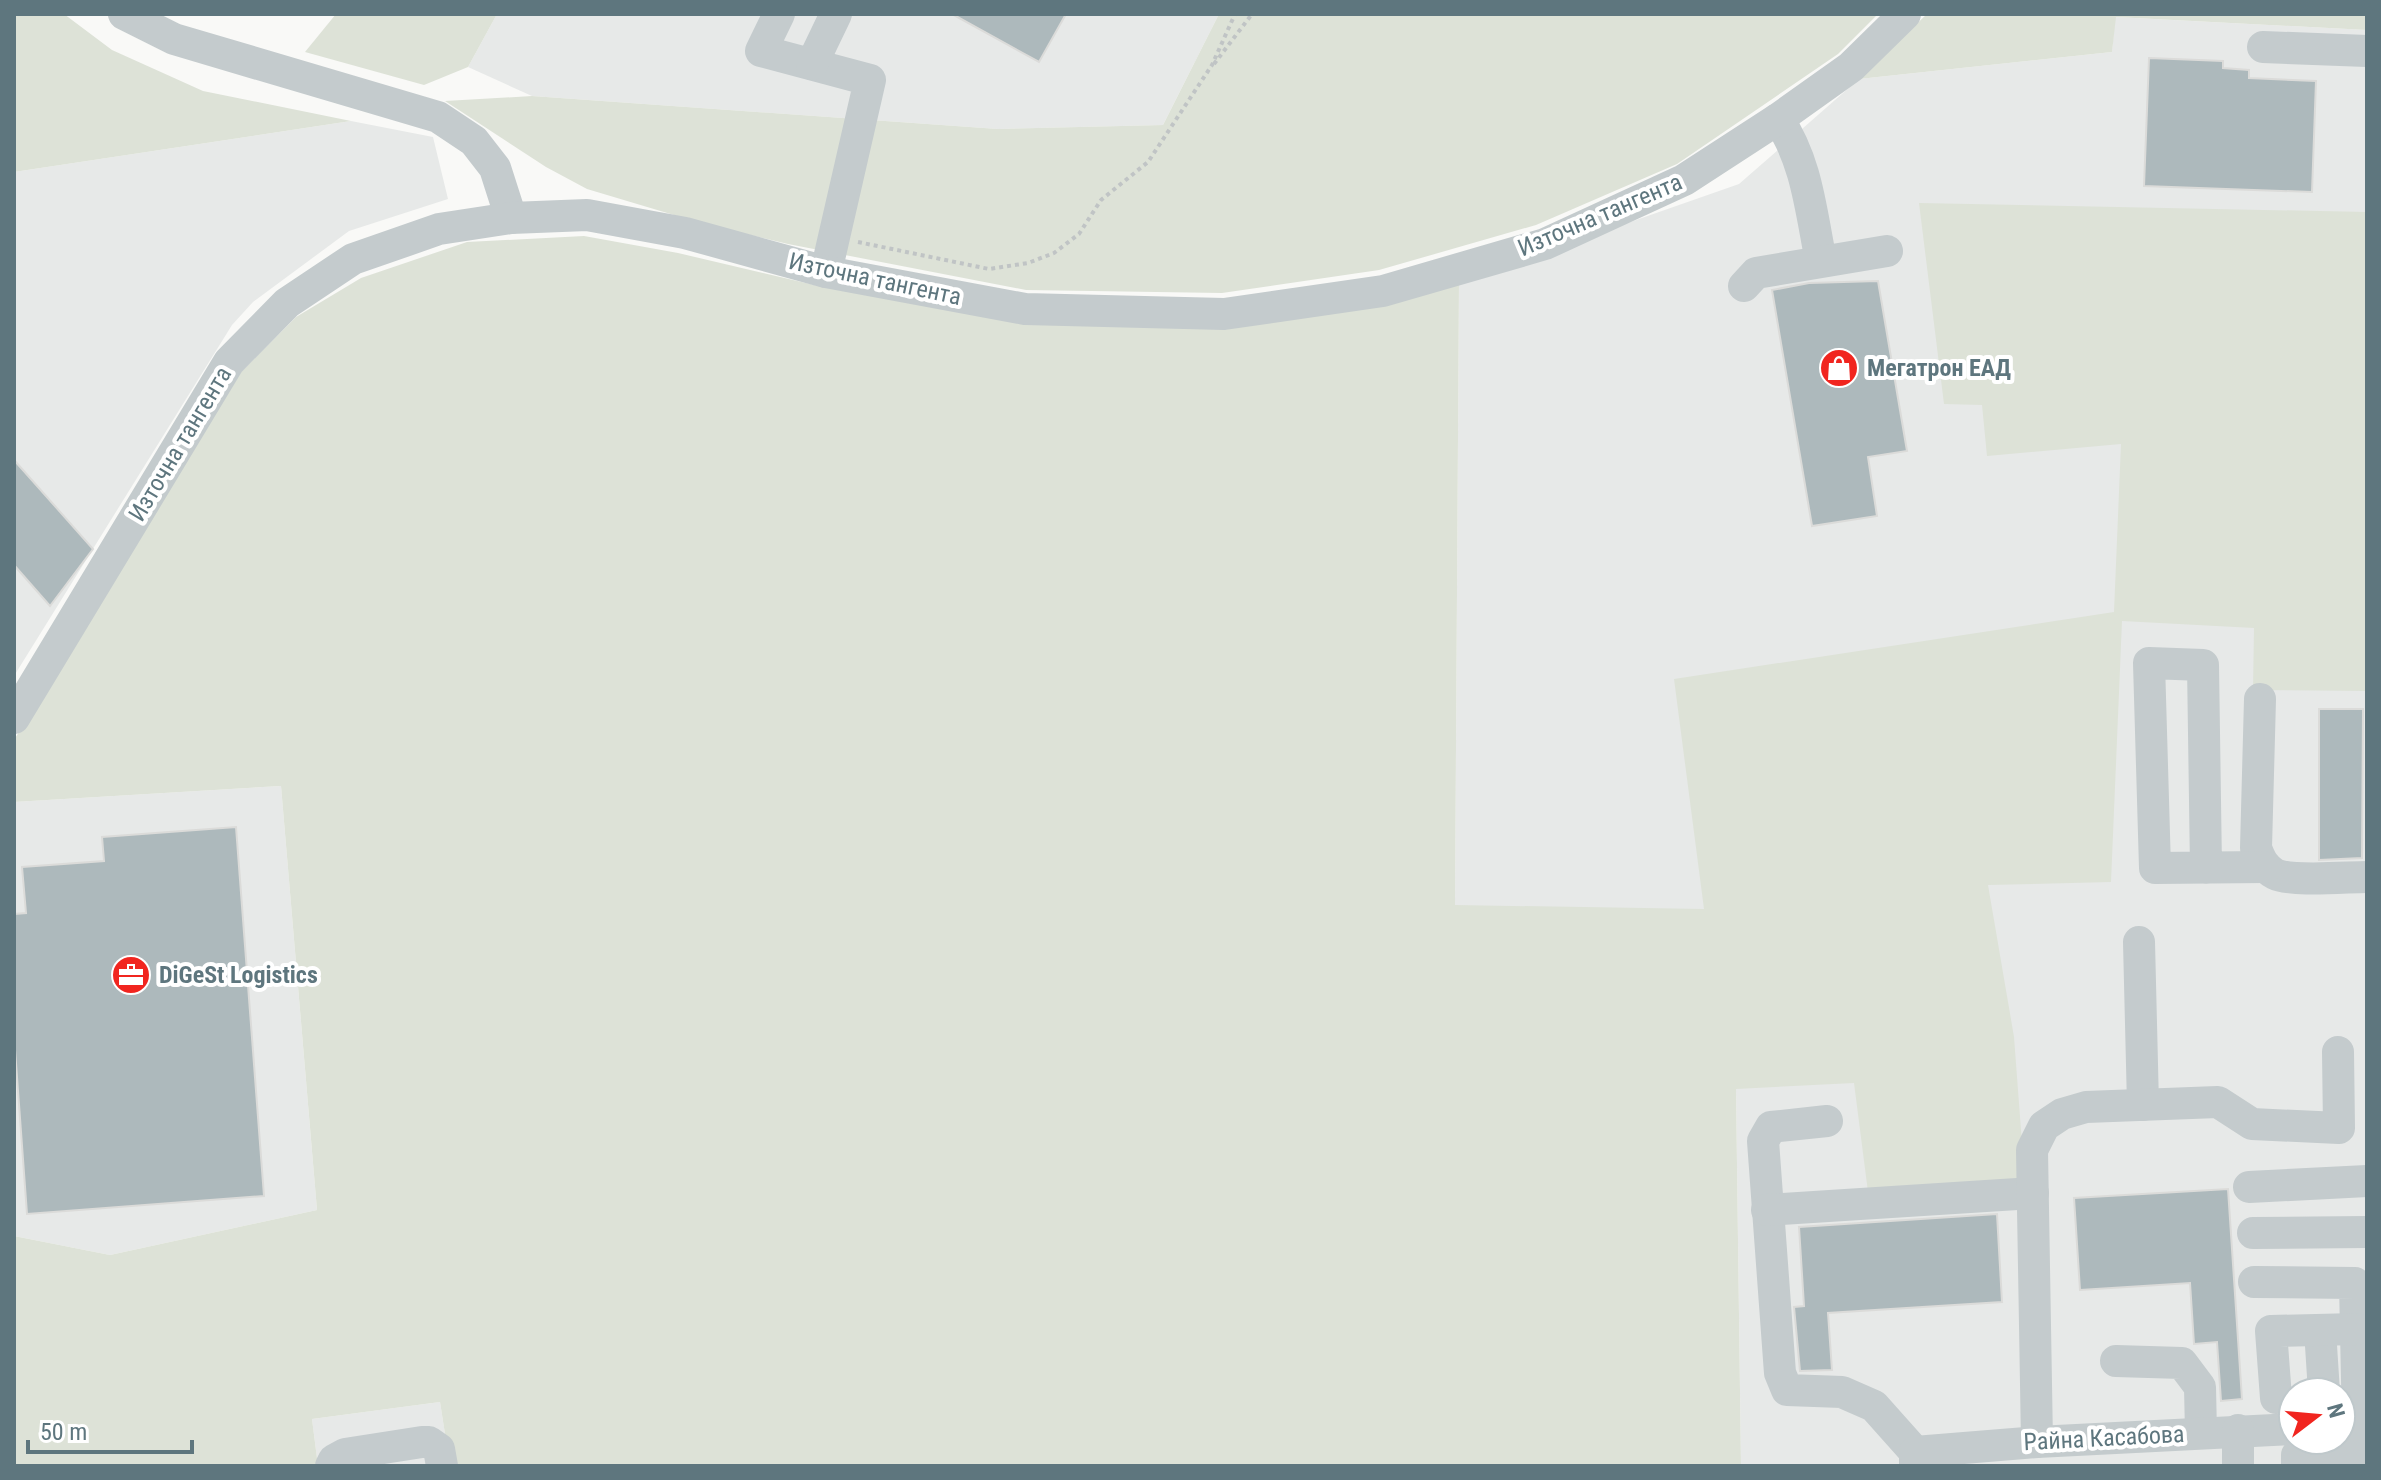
<svg xmlns="http://www.w3.org/2000/svg" width="2381" height="1480" font-family="'Roboto Condensed',sans-serif">
  <rect width="100%" height="100%" fill="#f9f9f7"/>
  <g fill="#e7e9e8" fill-rule="evenodd">
    <path d="M 497,14 L 1219,14 L 1163,125 L 998,129 L 532,96 L 468,67 Z"/>
    <path d="M 2115,17 L 2367,30 L 2367,1466 L 1741,1466 L 1736,1089 L 1455,905 L 1459,282 L 1739,184 L 1859,79 L 2112,52 ZM 2293,1392 L 2341,1392 L 2341,1440 L 2293,1440 Z"/>
    <path d="M 351,121 L 433,137 L 448,199 L 349,231 L 253,302 L 232,325 L 14,676 L 14,172 Z"/>
    <path d="M 281,786 L 317,1210 L 110,1255 L 14,1236 L 14,802 Z"/>
    <path d="M 440,1402 L 450,1466 L 318,1466 L 312,1419 Z"/>
  </g>
  <g fill="#dde2d7">
    <path d="M 14,14 L 64,14 L 112,50 L 203,91 L 351,121 L 14,172 Z"/>
    <path d="M 336,14 L 497,14 L 468,67 L 424,85 L 305,52 Z"/>
    <path d="M 1219,14 L 1878,14 L 1838,54 L 1677,164 L 1536,225 L 1379,270 L 1222,293 L 1026,290 L 788,244 L 704,224 L 587,189 L 546,167 L 445,101 L 532,96 L 998,129 L 1163,125 Z"/>
    <path d="M 1927,14 L 2367,14 L 2367,30 L 2116,17 L 2112,52 L 1859,79 Z"/>
    <path d="M 1919,203 L 2367,212 L 2367,691 L 2253,690 L 2254,628 L 2122,621 L 2111,882 L 1988,885 L 2014,1037 L 2025,1183 L 1868,1192 L 1854,1083 L 1736,1089 L 1741,1466 L 450,1466 L 440,1402 L 312,1419 L 318,1466 L 14,1466 L 14,1236 L 110,1255 L 317,1210 L 281,786 L 14,802 L 14,740 L 241,372 L 296,317 L 361,278 L 467,242 L 584,236 L 678,253 L 823,287 L 1024,323 L 1459,282 L 1455,905 L 1704,909 L 1674,679 L 2114,612 L 2121,444 L 1987,456 L 1982,405 L 1944,404 Z"/>
  </g>
  <g fill="#adb9bc" stroke="#dbdbd9" stroke-width="2">
    <path d="M 952,14 L 1066,14 L 1039,62 Z"/>
    <path d="M 2149,58 L 2223,61 L 2223,68 L 2249,70 L 2249,78 L 2316,81 L 2312,192 L 2144,186 Z"/>
    <path d="M 1878,281 L 1907,451 L 1868,457 L 1877,516 L 1812,526 L 1772,290 L 1809,283 Z"/>
    <path d="M 14,460 L 93,549 L 50,606 L 14,565 Z"/>
    <path d="M 2319,709 L 2363,709 L 2362,858 L 2319,860 Z"/>
    <path d="M 236,827 L 264,1196 L 27,1214 L 14,1036 L 14,914 L 26,913 L 22,867 L 104,861 L 102,837 Z"/>
    <path d="M 2228,1189 L 2242,1399 L 2221,1401 L 2217,1342 L 2194,1344 L 2190,1283 L 2080,1290 L 2074,1198 Z"/>
    <path d="M 1997,1214 L 2002,1302 L 1828,1313 L 1832,1370 L 1800,1371 L 1794,1307 L 1804,1306 L 1799,1227 Z"/>
  </g>
  <g fill="none" stroke-linecap="round" stroke-linejoin="round">
    <g stroke="#c0c4c5" stroke-width="4" stroke-dasharray="4 4" stroke-linecap="butt">
      <path d="M 1214,64 L 1252,14"/>
      <path d="M 858,242 L 989,269 L 1028,263 L 1054,253 L 1079,234 L 1101,200 L 1148,162 L 1212,65 L 1235,14"/>
    </g>
    <g stroke="#c4cbcd" stroke-width="32">
      <path d="M 124,14 L 174,39 L 438,117 L 474,141 L 495,168 L 511,218"/>
      <path d="M 779,14 L 761,51 L 870,80 L 826,272"/>
      <path d="M 2263,47 L 2367,51"/>
      <path d="M 812,64 L 836,14"/>
      <path d="M 1778,119 C 1807,161 1811,212 1821,261"/>
      <path d="M 1744,286 L 1756,273 L 1887,251"/>
      <path d="M 2260,699 L 2256,848 C 2260,859 2264,868 2275,874 C 2291,882 2347,877 2367,877"/>
      <path d="M 14,718 L 229,362 L 287,303 L 353,259 L 439,229 L 511,218 L 587,215 L 685,233 L 826,272 L 1025,309 L 1224,314 L 1383,291 L 1545,244 L 1684,180 L 1778,119 L 1851,67 L 1905,14"/>
      <path d="M 2206,868 L 2203,665 L 2149,663 L 2155,868 L 2266,867"/>
      <path d="M 2139,942 L 2143,1105"/>
      <path d="M 1827,1121 L 1771,1127 L 1763,1141 L 1780,1373 L 1787,1390 L 1842,1392 L 1874,1406 L 1915,1452 L 1915,1466"/>
      <path d="M 2249,1187 L 2367,1181"/>
      <path d="M 1767,1210 L 2033,1193"/>
      <path d="M 2253,1233 L 2367,1232"/>
      <path d="M 2254,1282 L 2355,1283 L 2358,1428"/>
      <path d="M 2320,1330 L 2324,1392"/>
      <path d="M 2116,1361 L 2182,1363 L 2200,1387 L 2201,1433"/>
      <path d="M 2276,1398 L 2271,1331 L 2356,1329"/>
      <path d="M 2037,1442 L 2032,1150 L 2044,1126 L 2062,1114 L 2086,1107 L 2218,1102 L 2252,1124 L 2339,1128 L 2338,1052"/>
      <path d="M 1915,1452 L 2037,1442 L 2293,1429"/>
      <path d="M 331,1466 L 334,1460 L 345,1454 L 422,1442 L 429,1442 L 439,1449 L 442,1466"/>
      <path d="M 2238,1466 L 2238,1430"/>
      <path d="M 2297,1466 L 2297,1455 L 2367,1455"/>
    </g>
  </g>
  <defs>
    <symbol id="shop-disc" viewBox="-11 -11 22 22"><circle r="9.5" fill="#f1251f" stroke="#fff"/><path d="M-5-2.5h2.3a2.7 3.5 0 0 1 5.4 0H5L5.5 6h-11ZM-1.5-2.5h3a1.5 2.3 0 0 0-3 0Z" fill="#fff"/></symbol>
    <symbol id="office-disc" viewBox="-11 -11 22 22"><circle r="9.5" fill="#f1251f" stroke="#fff"/><path d="M-6-3h4V-5.5h4V-3h4V5H-6ZM-1-4.5V-3h2v-1.5ZM-6 0V1H6V0Z" fill="#fff"/></symbol>
  </defs>
  <g fill-rule="evenodd">
    <use href="#shop-disc" x="1817" y="346" width="44" height="44"/>
    <use href="#office-disc" x="109" y="953" width="44" height="44"/>
  </g>
  <g text-anchor="middle" stroke-width="8" stroke-linejoin="round" paint-order="stroke">
    <g font-size="24" fill="#5e767e" stroke="#fff">
      <text transform="translate(1600 215) rotate(-23)" y="8">Източна тангента</text>
      <text transform="translate(875 279) rotate(12)" y="8">Източна тангента</text>
      <text transform="translate(180 444) rotate(-59)" y="8">Източна тангента</text>
      <text transform="translate(2104 1438) rotate(-3)" y="8">Райна Касабова</text>
    </g>
    <g font-size="24" font-weight="bold" fill="#5e767e" stroke="#fff" text-anchor="start">
      <text x="1867" y="376">Мегатрон ЕАД</text>
      <text x="159" y="983">DiGeSt Logistics</text>
    </g>
  </g>
  <rect width="2381" height="1480" fill="none" stroke="#5e767e" stroke-width="32"/>
  <g transform="translate(2317 1416) rotate(74)"><circle r="38" fill="#ffffff" stroke="#bfc8cb" stroke-width="2"/>
  <path d="M0-6L14 30L0 20L-14 30Z" fill="#f1251f"/>
  <text y="-12" font-size="22" font-weight="bold" text-anchor="middle" fill="#5e767e">N</text>
  </g>
  <path d="M28 1440v12h164v-12" fill="none" stroke="#5e767e" stroke-width="4"/>
  <text x="40" y="1440" font-size="24" fill="#5e767e" stroke="#ffffff" stroke-width="6" paint-order="stroke">50 m</text>
</svg>
